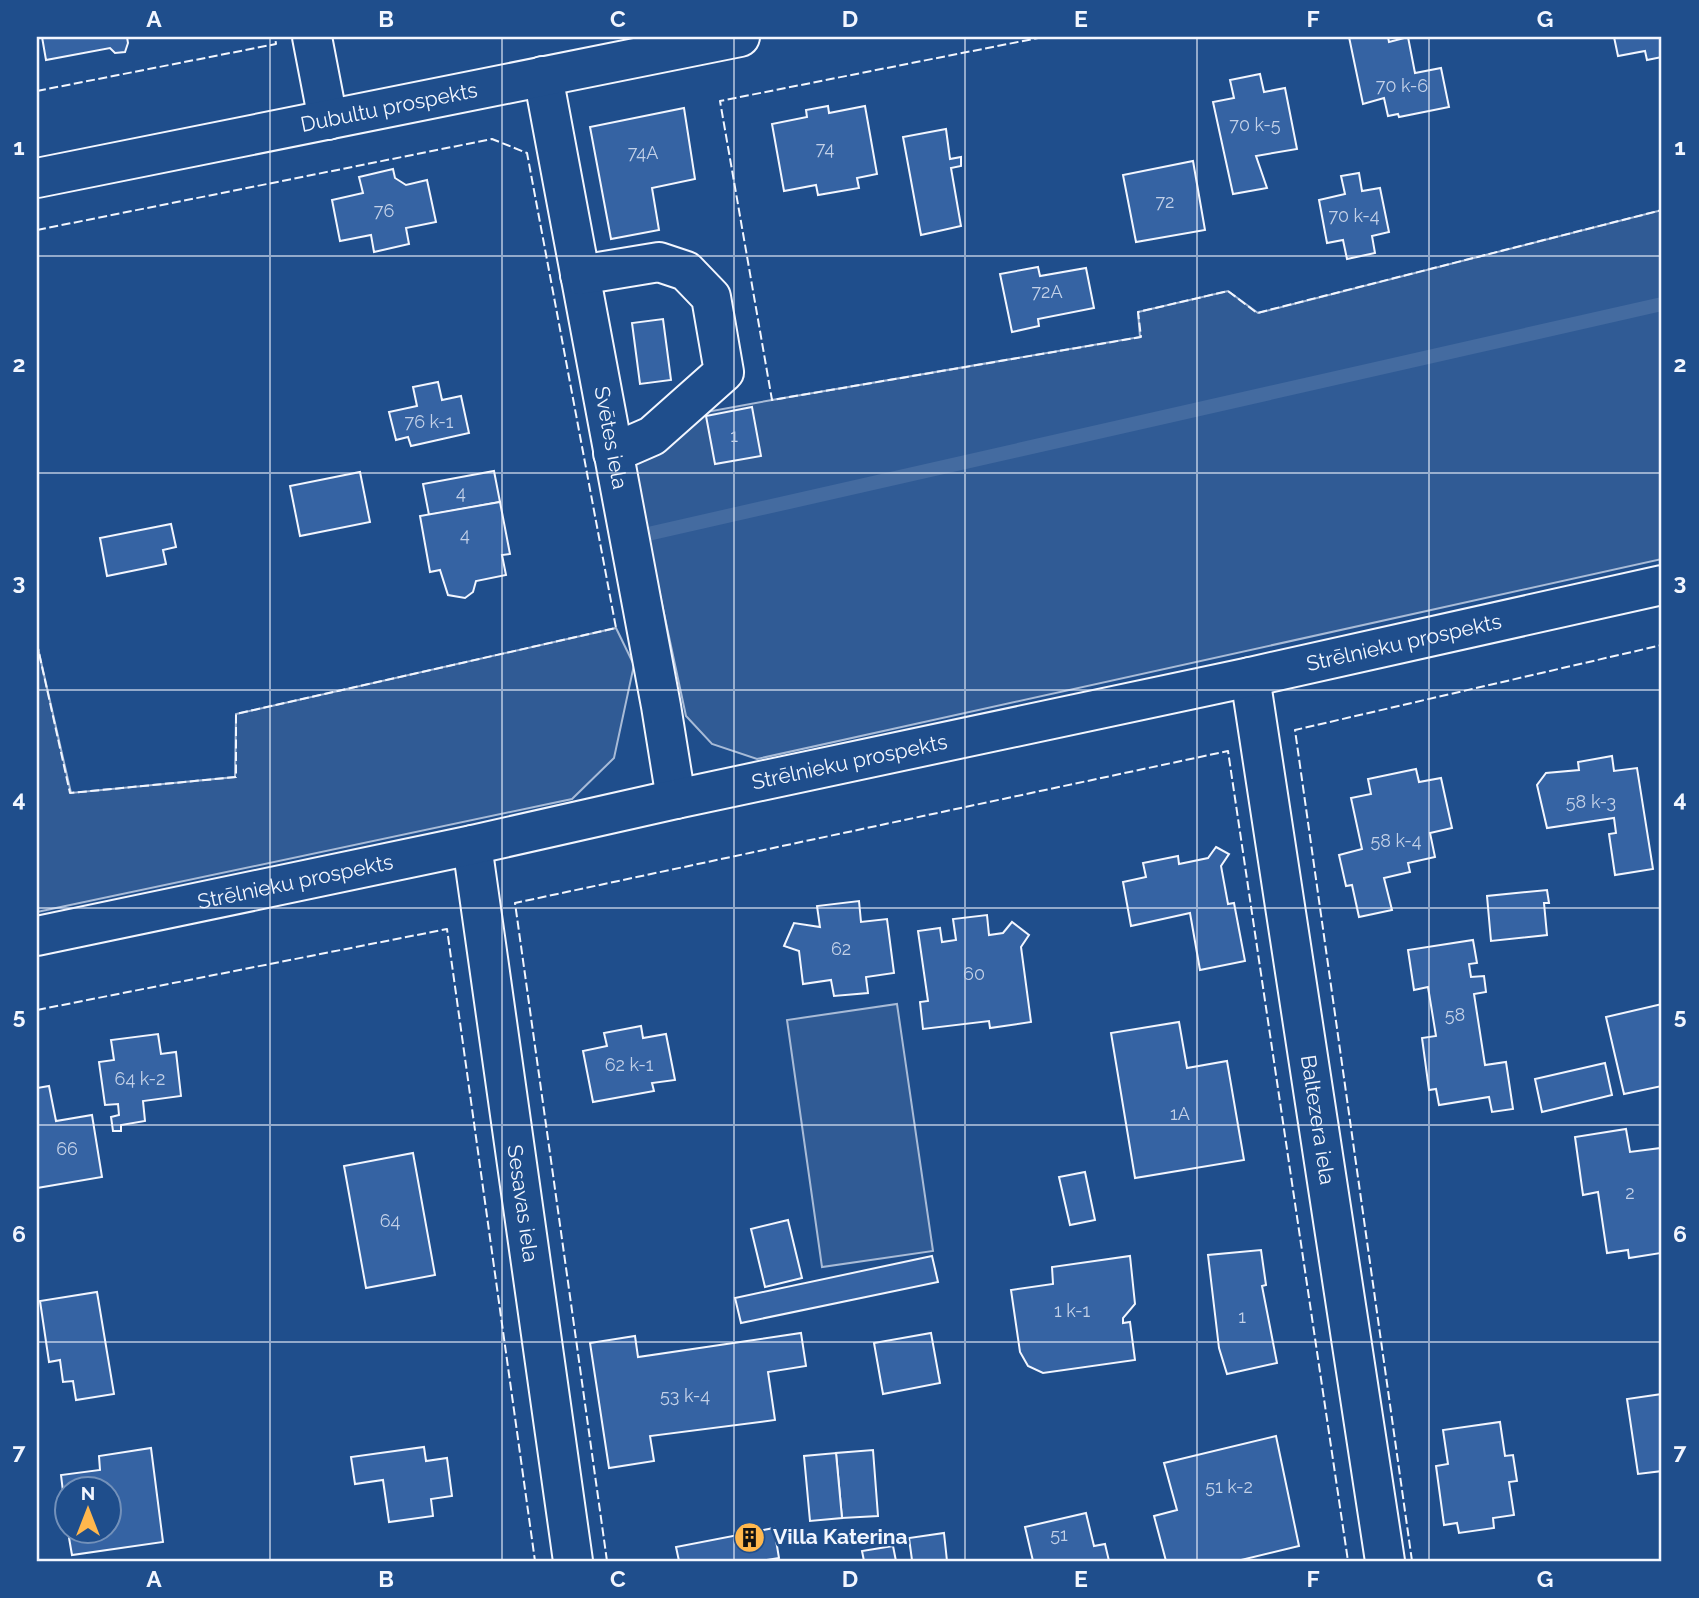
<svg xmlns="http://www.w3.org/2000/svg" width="1699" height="1598" font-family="Raleway,sans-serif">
  <rect width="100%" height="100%" fill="#1f4e8c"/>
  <g fill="#305b95" stroke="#a8bbd7" stroke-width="2">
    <path d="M 1662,210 L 1662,559 L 757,759 L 712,744 L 686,716 L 624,427 L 772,400 L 1140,337 L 1138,312 L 1228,291 L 1258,313 Z"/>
    <path d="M 616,628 L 634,665 L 614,758 L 572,799 L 37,912 L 37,644 L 71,793 L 235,777 L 236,714 Z"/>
    <path d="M 897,1004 L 933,1251 L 822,1267 L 787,1020 Z"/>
  </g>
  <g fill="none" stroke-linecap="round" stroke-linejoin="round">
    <path stroke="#446ba0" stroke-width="14" d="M 648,534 L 1662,304"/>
  </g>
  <g fill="#3563a3" stroke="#f2f6ff" stroke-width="2">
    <path d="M 42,37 L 127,37 L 128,43 L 125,52 L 115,53 L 110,48 L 46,60 Z"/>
    <path d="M 1349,37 L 1388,37 L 1389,42 L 1408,37 L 1415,73 L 1441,68 L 1449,107 L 1399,117 L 1398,114 L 1388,116 L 1384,98 L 1363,104 Z"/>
    <path d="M 1614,37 L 1662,37 L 1662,57 L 1647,60 L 1645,51 L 1618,56 Z"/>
    <path d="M 1260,74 L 1264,92 L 1285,88 L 1297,149 L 1256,156 L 1267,188 L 1233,194 L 1213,102 L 1234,98 L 1230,80 Z"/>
    <path d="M 828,106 L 829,113 L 865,106 L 877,174 L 857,178 L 859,188 L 818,195 L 816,185 L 784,191 L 772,124 L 807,117 L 806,110 Z"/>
    <path d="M 684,108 L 695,179 L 652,188 L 659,230 L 611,239 L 590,127 Z"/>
    <path d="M 946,129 L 950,159 L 961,157 L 961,166 L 951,168 L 961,226 L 921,235 L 903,137 Z"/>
    <path d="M 1193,161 L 1205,230 L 1136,242 L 1123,175 Z"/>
    <path d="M 393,169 L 395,178 L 406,185 L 427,180 L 436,222 L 406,228 L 409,244 L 374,252 L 371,235 L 340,241 L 332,200 L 363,193 L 359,177 Z"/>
    <path d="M 1359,173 L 1362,191 L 1380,188 L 1389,232 L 1372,236 L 1375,253 L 1347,259 L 1343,240 L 1327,243 L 1319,200 L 1345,194 L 1341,176 Z"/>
    <path d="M 1038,267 L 1040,276 L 1086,268 L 1094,308 L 1038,319 L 1039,326 L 1012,332 L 1000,274 Z"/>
    <path d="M 663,319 L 671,380 L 640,384 L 632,323 Z"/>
    <path d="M 438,382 L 442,400 L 461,396 L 469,433 L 411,446 L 408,437 L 396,440 L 389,412 L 417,406 L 413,387 Z"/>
    <path d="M 752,407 L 761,456 L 715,464 L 706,416 Z"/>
    <path d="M 494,471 L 500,502 L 429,515 L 423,484 Z"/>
    <path d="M 360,472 L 370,522 L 300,536 L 290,486 Z"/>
    <path d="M 500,502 L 510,554 L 502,555 L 506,575 L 476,581 L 473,592 L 465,598 L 448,595 L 440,570 L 430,572 L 420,516 Z"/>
    <path d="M 171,524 L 176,547 L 163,550 L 166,564 L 107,576 L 100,538 Z"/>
    <path d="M 1612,756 L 1614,771 L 1637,768 L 1653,869 L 1615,875 L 1609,834 L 1616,833 L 1614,818 L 1547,828 L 1537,785 L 1546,773 L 1579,770 L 1578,762 Z"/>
    <path d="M 1416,769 L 1419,782 L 1441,778 L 1452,828 L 1430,833 L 1435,857 L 1408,863 L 1410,872 L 1384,878 L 1392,910 L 1359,917 L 1352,885 L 1346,886 L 1339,855 L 1362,849 L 1351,798 L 1371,794 L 1368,779 Z"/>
    <path d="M 1216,847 L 1229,854 L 1221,866 L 1228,904 L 1234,903 L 1245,961 L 1200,970 L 1190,913 L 1131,926 L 1123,882 L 1146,877 L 1143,863 L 1178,856 L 1179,864 L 1208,858 Z"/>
    <path d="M 1547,890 L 1549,903 L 1544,903 L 1547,935 L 1491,941 L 1487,896 Z"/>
    <path d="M 859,901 L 861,922 L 887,919 L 894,973 L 866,977 L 868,993 L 834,996 L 831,980 L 803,984 L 799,951 L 784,946 L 794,923 L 820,927 L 817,906 Z"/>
    <path d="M 987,915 L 989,935 L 1003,933 L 1012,922 L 1029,935 L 1021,947 L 1031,1022 L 990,1028 L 989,1021 L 923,1029 L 920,1002 L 928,1001 L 918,931 L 940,928 L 942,942 L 956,940 L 953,919 Z"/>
    <path d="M 1473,940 L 1477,963 L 1469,964 L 1471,977 L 1484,976 L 1486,992 L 1474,994 L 1485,1065 L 1506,1062 L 1513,1109 L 1492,1112 L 1489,1097 L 1439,1105 L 1436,1089 L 1429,1090 L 1422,1038 L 1436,1036 L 1428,987 L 1414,990 L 1408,950 Z"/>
    <path d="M 1662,1004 L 1662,1086 L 1624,1094 L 1606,1017 Z"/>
    <path d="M 1179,1022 L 1187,1068 L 1227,1061 L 1244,1160 L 1135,1178 L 1111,1033 Z"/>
    <path d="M 641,1026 L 643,1038 L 666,1034 L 675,1080 L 652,1083 L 654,1091 L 593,1102 L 583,1051 L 607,1046 L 604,1033 Z"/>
    <path d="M 158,1034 L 161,1054 L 176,1052 L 181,1096 L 143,1101 L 145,1121 L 121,1125 L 121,1131 L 113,1131 L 111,1117 L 119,1115 L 118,1104 L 105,1105 L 99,1062 L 114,1060 L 111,1040 Z"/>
    <path d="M 1605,1063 L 1612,1095 L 1542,1112 L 1535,1079 Z"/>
    <path d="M 49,1086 L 56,1121 L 92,1115 L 102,1177 L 37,1188 L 37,1088 Z"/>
    <path d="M 1626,1129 L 1630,1152 L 1661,1148 L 1662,1160 L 1661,1253 L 1629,1258 L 1628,1250 L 1607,1253 L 1598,1192 L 1583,1195 L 1575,1137 Z"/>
    <path d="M 413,1153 L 435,1275 L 366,1288 L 344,1166 Z"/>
    <path d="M 1085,1172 L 1095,1220 L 1070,1225 L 1059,1177 Z"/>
    <path d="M 788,1220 L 802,1278 L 765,1287 L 751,1229 Z"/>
    <path d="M 1261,1250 L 1266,1285 L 1262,1286 L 1277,1363 L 1227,1374 L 1219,1348 L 1208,1255 Z"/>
    <path d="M 932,1256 L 938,1282 L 741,1323 L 735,1298 Z"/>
    <path d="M 1130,1256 L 1135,1304 L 1123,1318 L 1123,1323 L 1130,1322 L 1135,1360 L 1043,1373 L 1028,1366 L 1020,1352 L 1011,1290 L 1053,1284 L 1052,1267 Z"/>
    <path d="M 97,1292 L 114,1394 L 76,1400 L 73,1381 L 63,1382 L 60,1360 L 49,1362 L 40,1301 Z"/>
    <path d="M 801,1333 L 806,1366 L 768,1372 L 775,1420 L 650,1436 L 654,1461 L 609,1468 L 590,1343 L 635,1336 L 638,1357 Z"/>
    <path d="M 931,1333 L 940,1383 L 883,1394 L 874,1343 Z"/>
    <path d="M 1662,1394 L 1662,1471 L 1638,1474 L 1627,1399 Z"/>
    <path d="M 1500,1422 L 1505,1456 L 1513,1455 L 1517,1481 L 1509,1482 L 1514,1515 L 1493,1518 L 1494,1528 L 1459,1533 L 1457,1523 L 1444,1525 L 1436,1466 L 1448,1464 L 1443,1430 Z"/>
    <path d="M 1276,1436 L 1299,1546 L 1237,1561 L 1186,1561 L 1185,1560 L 1166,1561 L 1154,1516 L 1177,1510 L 1164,1463 Z"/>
    <path d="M 424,1447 L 426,1461 L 447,1458 L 452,1496 L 431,1499 L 433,1516 L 389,1522 L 383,1480 L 355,1484 L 351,1457 Z"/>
    <path d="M 151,1448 L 163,1542 L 72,1555 L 68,1532 L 108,1532 L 108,1490 L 66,1490 L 66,1525 L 60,1520 L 59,1507 L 64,1500 L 61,1475 L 100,1470 L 99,1456 Z"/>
    <path d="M 873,1450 L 878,1516 L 842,1518 L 836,1453 Z"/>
    <path d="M 836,1453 L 842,1518 L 810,1521 L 804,1456 Z"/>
    <path d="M 1086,1513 L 1094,1546 L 1105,1544 L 1109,1561 L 1030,1561 L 1033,1561 L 1025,1527 Z"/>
    <path d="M 774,1528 L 779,1558 L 760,1561 L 679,1561 L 676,1547 Z"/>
    <path d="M 944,1533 L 947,1561 L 902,1561 L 912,1560 L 909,1538 Z"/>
    <path d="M 893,1546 L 896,1561 L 864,1561 L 862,1551 Z"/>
  </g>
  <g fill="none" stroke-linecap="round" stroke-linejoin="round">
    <defs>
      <g id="minor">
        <path d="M 312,37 L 328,120"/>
        <path id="s1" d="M 543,76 L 661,706 L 676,799"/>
        <path d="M 580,275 L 659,262 L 686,271 L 711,297 L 724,372 L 652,436 L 613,453"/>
        <path id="s2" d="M 1250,677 L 1385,1561"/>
        <path id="s3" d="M 472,845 L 573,1561"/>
      </g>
      <g id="major">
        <path id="s4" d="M 37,178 L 740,37"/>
        <path id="s5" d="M 37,936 L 472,845 L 676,799 L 1250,677 L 1662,585"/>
      </g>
    </defs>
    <use href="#minor" stroke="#f2f6ff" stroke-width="42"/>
    <use href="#major" stroke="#f2f6ff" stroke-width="42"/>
    <use href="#minor" stroke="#1f4e8c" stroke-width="38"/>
    <use href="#major" stroke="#1f4e8c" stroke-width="38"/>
    <g stroke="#f2f6ff" stroke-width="2" stroke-dasharray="9 3.5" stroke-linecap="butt">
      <path d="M 1043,37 L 720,101 L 772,400 L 1141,337 L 1138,312 L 1228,291 L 1257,313 L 1662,210"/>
      <path d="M 37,91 L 276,44 L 275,37"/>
      <path d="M 37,230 L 492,139 L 527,153 L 616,628 L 236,714 L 236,777 L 70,793 L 37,644"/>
      <path d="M 37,1010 L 447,929 L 535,1561"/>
      <path d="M 607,1561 L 515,903 L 1228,751 L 1348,1561"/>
      <path d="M 1412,1561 L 1295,730 L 1662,645"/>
    </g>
  </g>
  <path fill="none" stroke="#f2f6ff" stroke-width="2" stroke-opacity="0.55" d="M 270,37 L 270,1561M 502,37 L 502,1561M 734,37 L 734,1561M 965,37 L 965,1561M 1197,37 L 1197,1561M 1429,37 L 1429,1561M 37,256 L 1662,256M 37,473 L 1662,473M 37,690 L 1662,690M 37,908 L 1662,908M 37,1125 L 1662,1125M 37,1342 L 1662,1342"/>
  <defs>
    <symbol id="building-disc" viewBox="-11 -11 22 22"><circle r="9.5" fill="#ffb74d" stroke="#1f4e8c"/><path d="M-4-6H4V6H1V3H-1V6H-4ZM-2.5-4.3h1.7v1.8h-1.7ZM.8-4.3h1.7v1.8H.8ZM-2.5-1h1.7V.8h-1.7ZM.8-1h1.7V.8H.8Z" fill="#111"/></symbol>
  </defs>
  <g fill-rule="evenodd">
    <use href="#building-disc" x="732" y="1520" width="35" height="35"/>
  </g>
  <g text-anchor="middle" stroke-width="5" stroke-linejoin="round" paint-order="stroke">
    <g font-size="18" fill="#c3d1e8">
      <text x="1402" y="92">70 k-6</text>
      <text x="1255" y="131">70 k-5</text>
      <text x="825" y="155">74</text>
      <text x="643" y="159">74A</text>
      <text x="1165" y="208">72</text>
      <text x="384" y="217">76</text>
      <text x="1354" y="222">70 k-4</text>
      <text x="1047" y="298">72A</text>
      <text x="429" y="428">76 k-1</text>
      <text x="734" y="442">1</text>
      <text x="461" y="499">4</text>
      <text x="465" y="541">4</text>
      <text x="1591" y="808">58 k-3</text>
      <text x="1396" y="847">58 k-4</text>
      <text x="841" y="955">62</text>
      <text x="974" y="980">60</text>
      <text x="1455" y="1021">58</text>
      <text x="629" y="1071">62 k-1</text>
      <text x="140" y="1085">64 k-2</text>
      <text x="1180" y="1120">1A</text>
      <text x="67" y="1155">66</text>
      <text x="1630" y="1199">2</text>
      <text x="390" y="1227">64</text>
      <text x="1072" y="1317">1 k-1</text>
      <text x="1242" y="1323">1</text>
      <text x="685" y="1402">53 k-4</text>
      <text x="1229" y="1493">51 k-2</text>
      <text x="1059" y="1541">51</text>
    </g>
    <g font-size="21" fill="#f2f6ff" stroke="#1f4e8c">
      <text dy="7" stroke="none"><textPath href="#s4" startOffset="359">Dubultu prospekts</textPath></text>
      <text dy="7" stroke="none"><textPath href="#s1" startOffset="368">Svētes iela</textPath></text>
      <text dy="7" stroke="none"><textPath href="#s5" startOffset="1398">Strēlnieku prospekts</textPath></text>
      <text dy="7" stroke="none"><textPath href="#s5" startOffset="831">Strēlnieku prospekts</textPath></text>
      <text dy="7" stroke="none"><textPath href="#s5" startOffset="264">Strēlnieku prospekts</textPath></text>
      <text dy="7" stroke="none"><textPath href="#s2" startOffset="448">Baltezera iela</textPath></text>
      <text dy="7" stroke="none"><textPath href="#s3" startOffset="362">Sesavas iela</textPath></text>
    </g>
    <g font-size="21" font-weight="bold" fill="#f2f6ff" stroke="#1f4e8c" text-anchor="start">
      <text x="773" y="1544">Villa Katerina</text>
    </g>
  </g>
  <rect width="1699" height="1598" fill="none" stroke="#1f4e8c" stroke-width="77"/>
  <g transform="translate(88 1510)"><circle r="33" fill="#1f4e8c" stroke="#7391ba" stroke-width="2"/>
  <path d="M0-5L12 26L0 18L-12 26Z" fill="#ffb74d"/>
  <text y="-10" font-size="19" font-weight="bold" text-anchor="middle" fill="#f2f6ff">N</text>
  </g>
  <rect x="38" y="38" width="1622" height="1522" fill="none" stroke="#f2f6ff" stroke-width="2.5"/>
  <g font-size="23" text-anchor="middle" font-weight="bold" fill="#f2f6ff">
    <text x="154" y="27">A</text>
    <text x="386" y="27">B</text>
    <text x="618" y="27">C</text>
    <text x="850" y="27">D</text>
    <text x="1081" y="27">E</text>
    <text x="1313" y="27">F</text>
    <text x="1545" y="27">G</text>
    <text x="19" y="155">1</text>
    <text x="1680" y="155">1</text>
    <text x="19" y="372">2</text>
    <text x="1680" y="372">2</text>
    <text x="19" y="590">3</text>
    <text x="1680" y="590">3</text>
    <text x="19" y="807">4</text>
    <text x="1680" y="807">4</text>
    <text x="19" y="1024">5</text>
    <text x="1680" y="1024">5</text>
    <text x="19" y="1242">6</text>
    <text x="1680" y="1242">6</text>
    <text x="19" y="1459">7</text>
    <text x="1680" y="1459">7</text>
    <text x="154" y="1587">A</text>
    <text x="386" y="1587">B</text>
    <text x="618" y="1587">C</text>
    <text x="850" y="1587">D</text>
    <text x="1081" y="1587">E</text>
    <text x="1313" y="1587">F</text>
    <text x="1545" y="1587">G</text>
  </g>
</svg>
